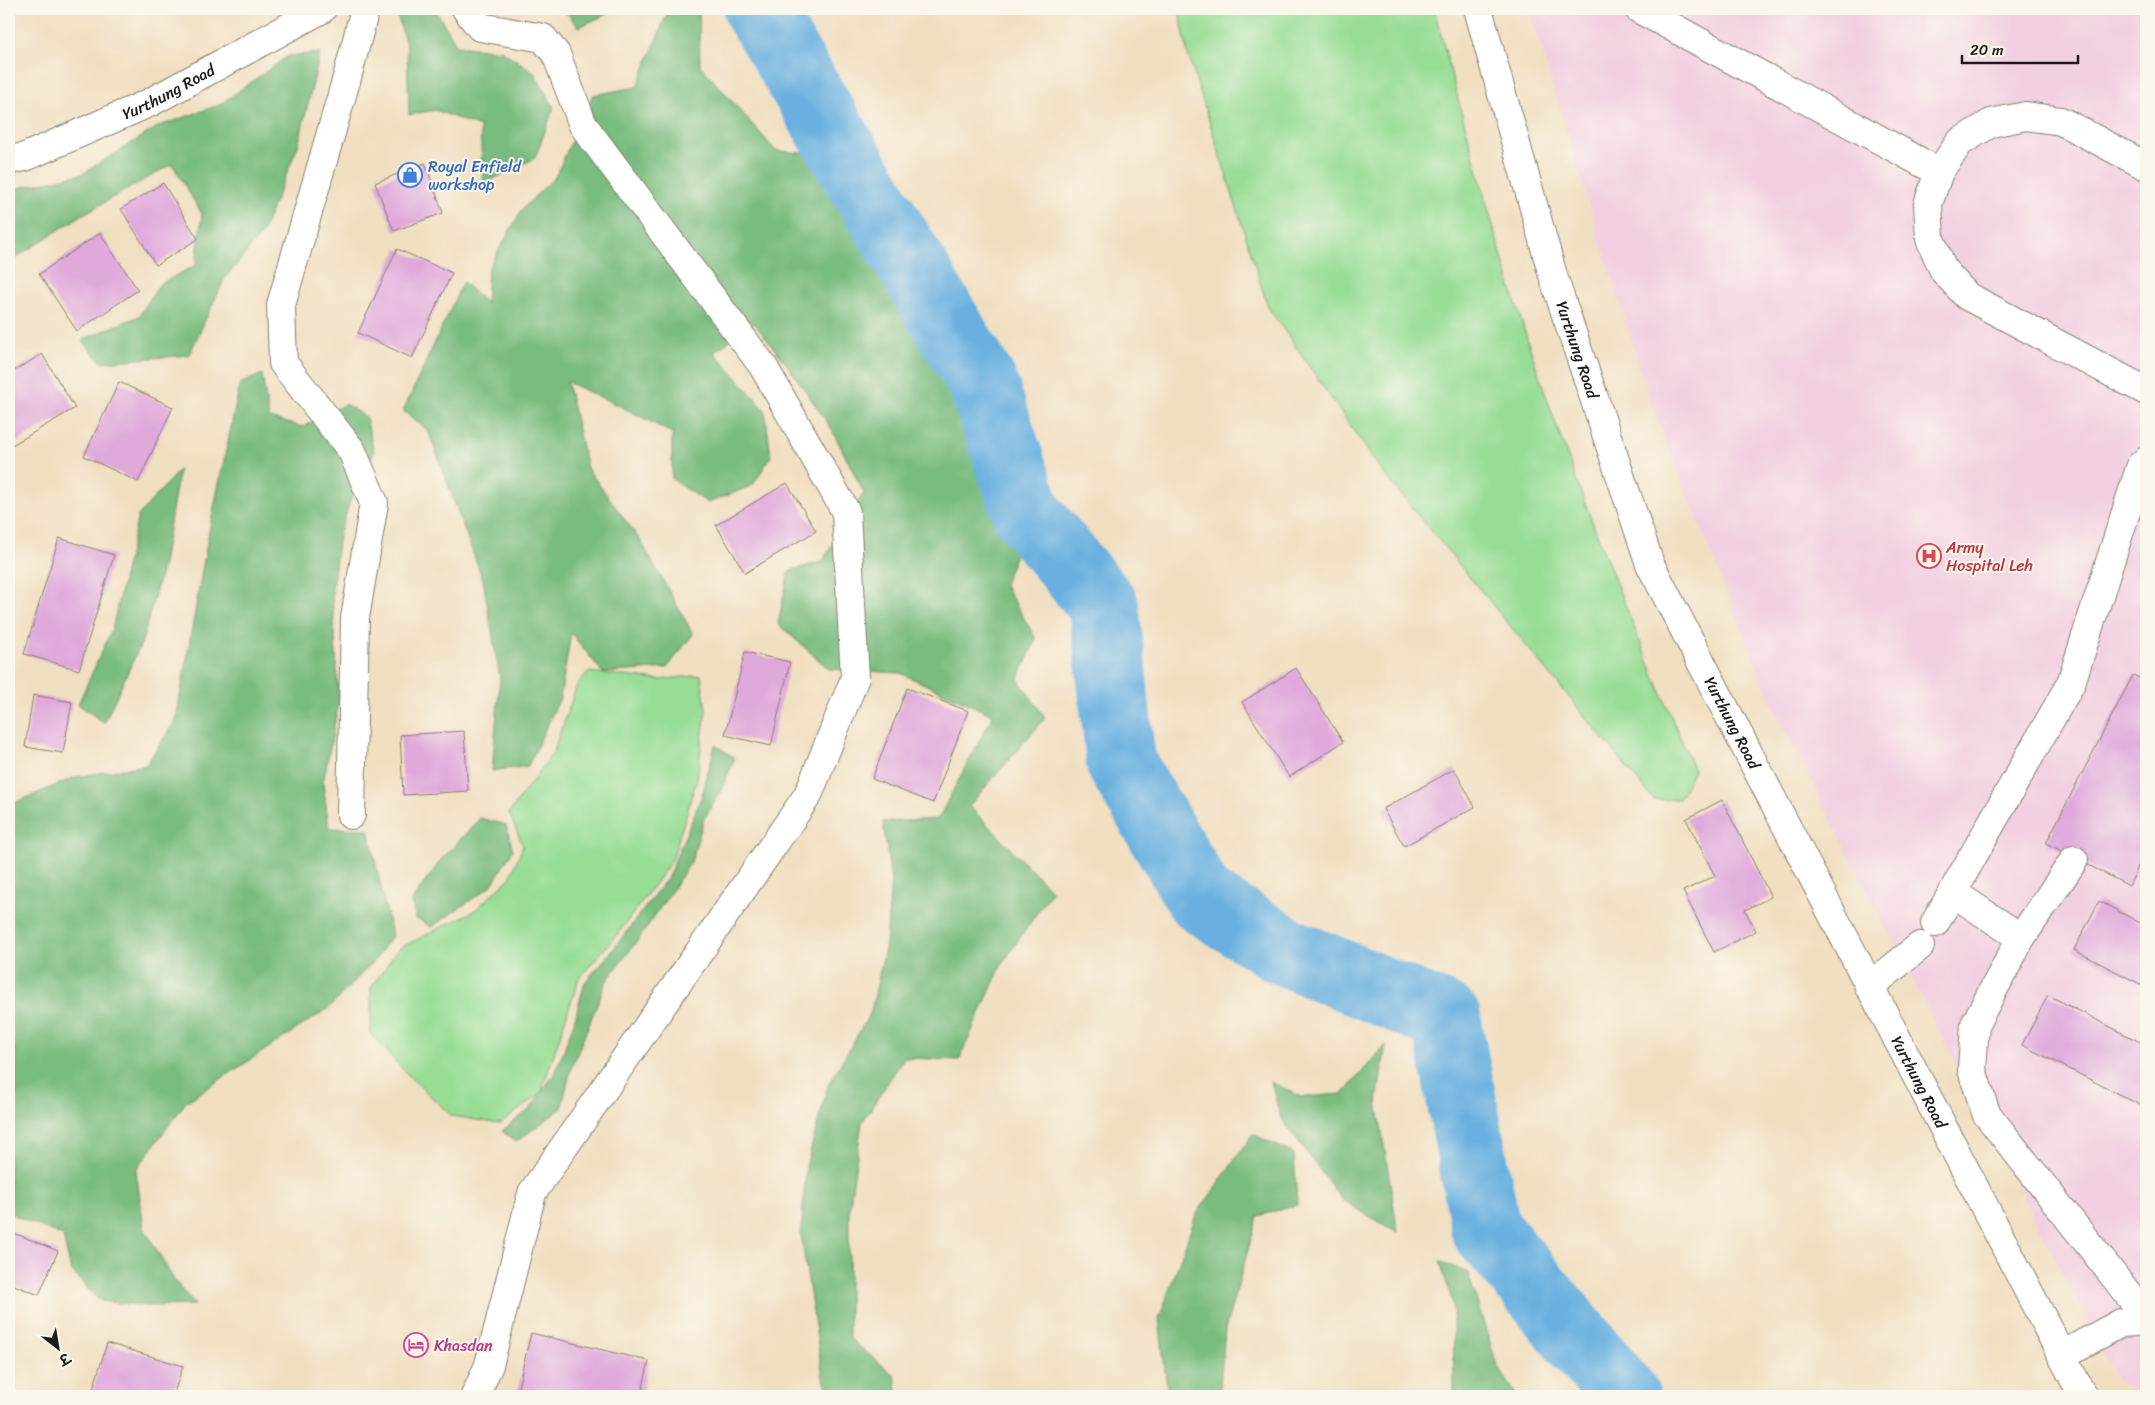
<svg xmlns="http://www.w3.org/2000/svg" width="2155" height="1405" font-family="Sriracha,'Playpen Sans Deva',sans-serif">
  <rect width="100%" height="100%" fill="#fbf7ec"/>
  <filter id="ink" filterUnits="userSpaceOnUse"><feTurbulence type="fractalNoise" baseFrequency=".02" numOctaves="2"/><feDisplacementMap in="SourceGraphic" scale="10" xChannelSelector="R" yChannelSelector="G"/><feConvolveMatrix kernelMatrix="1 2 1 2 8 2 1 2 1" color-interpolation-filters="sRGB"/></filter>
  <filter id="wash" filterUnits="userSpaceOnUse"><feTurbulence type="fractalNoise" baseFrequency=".0096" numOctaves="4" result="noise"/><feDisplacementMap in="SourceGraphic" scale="20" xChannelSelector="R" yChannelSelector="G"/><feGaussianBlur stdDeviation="1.12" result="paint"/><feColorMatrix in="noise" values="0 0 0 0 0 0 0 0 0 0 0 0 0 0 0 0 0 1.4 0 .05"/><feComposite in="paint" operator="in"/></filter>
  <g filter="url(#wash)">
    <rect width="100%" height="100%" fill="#f1dfc1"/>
    <path fill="#f2cfe1" d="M 1529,9 L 2146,9 L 2146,1392 L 2119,1384 L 1774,708 L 1651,405 Z"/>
    <g fill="#97dd96" stroke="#5a7c59">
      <path d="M 1179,9 L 1434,9 C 1468,136 1501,265 1544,390 C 1588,518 1640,644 1694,770 L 1679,799 L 1654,800 L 1381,470 L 1268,307 L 1187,51 Z"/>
      <path d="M 588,672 L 659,680 L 701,675 L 706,709 L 697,779 L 672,860 L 620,931 L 579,978 L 541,1093 L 500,1124 L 452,1116 L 410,1077 L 371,1034 L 371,988 L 398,949 L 474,911 L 510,878 L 523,846 L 509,813 L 553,753 L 577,685 Z"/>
    </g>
    <g fill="#79bc7f" stroke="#4a6c4e">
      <path d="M 395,9 L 435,9 L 457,46 L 502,51 L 533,71 L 554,107 L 535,158 L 483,184 L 480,127 L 435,110 L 409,115 L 407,47 Z"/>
      <path d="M 563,9 L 606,9 L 607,14 L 579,27 Z"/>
      <path d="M 669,9 L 699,9 L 700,65 L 776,151 L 819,154 L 865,254 L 919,324 L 967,423 L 1017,552 L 1004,584 L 1036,639 L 1018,679 L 1045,718 L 969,806 L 1052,891 L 1002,964 L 959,1060 L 904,1058 L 862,1122 L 849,1210 L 849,1338 L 895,1376 L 898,1396 L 831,1396 L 823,1377 L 801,1235 L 806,1167 L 828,1085 L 871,1012 L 886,944 L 891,881 L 883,822 L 938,819 L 993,715 L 900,673 L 829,669 L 778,624 L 789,571 L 822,562 L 864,493 L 831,428 L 791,370 L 754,323 L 714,352 L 765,410 L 771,456 L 753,485 L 708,503 L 672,479 L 672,433 L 622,407 L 567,382 L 587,468 L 640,540 L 693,634 L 667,668 L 603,673 L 571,633 L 560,698 L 528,766 L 492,771 L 500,678 L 483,580 L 428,430 L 403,411 L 463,282 L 486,303 L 488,269 L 523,208 L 555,177 L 593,95 L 637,87 Z"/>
      <path d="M 320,53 L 298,146 L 262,233 L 224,280 L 189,355 L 101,362 L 82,340 L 139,316 L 160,284 L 196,265 L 202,214 L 172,164 L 82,215 L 9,262 L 9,190 L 82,174 L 159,126 L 219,105 L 288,56 Z"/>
      <path d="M 262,374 L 269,418 L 303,427 L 345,404 L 366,417 L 374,453 L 353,493 L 339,534 L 332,591 L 339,701 L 323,783 L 329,828 L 368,829 L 392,936 L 378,956 L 329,1008 L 186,1102 L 136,1170 L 144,1228 L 174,1280 L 195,1305 L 147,1306 L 100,1301 L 71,1271 L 63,1236 L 9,1213 L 9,805 L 76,777 L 146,765 L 176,720 L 209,531 L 240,384 Z"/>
      <path d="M 179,470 L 163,564 L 142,642 L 104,723 L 78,704 L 112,629 L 138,516 Z"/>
      <path d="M 715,745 L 735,758 L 721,790 L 704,819 L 691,862 L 643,933 L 606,982 L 571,1069 L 561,1109 L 516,1142 L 502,1131 L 530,1109 L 556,1071 L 574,1022 L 585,982 L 612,951 L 668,877 L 702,796 Z"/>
      <path d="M 480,818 L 506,825 L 513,850 L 491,886 L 432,927 L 415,918 L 412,900 L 441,860 Z"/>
      <path d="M 1386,1044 L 1377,1101 L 1398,1233 L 1342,1200 L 1280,1116 L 1271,1082 L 1301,1097 L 1343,1094 Z"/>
      <path d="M 1253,1134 L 1294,1154 L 1297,1205 L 1258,1216 L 1225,1329 L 1219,1396 L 1168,1396 L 1159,1319 L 1196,1215 Z"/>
      <path d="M 1440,1261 L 1468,1273 L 1497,1365 L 1517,1396 L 1454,1396 L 1453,1304 Z"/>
    </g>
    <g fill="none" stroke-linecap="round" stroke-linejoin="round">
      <path stroke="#69b0e0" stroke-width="70" d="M 758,9 L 983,384 L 1027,513 L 1104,606 L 1121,763 L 1201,899 L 1285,951 L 1446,1018 L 1486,1230 L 1625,1396"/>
    </g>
    <g id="blocks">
      <g fill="#dfa9db">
        <path d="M 425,163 L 443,213 L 394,231 L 375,183 Z"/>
        <path d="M 163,183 L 198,239 L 156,265 L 121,209 Z"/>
        <path d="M 100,233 L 138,290 L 77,331 L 39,274 Z"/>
        <path d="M 397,249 L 452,273 L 412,358 L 358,333 Z"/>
        <path d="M 42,354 L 75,408 L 9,447 L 9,374 Z"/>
        <path d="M 119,382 L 173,407 L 138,482 L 84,456 Z"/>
        <path d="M 787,483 L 816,531 L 745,573 L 716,525 Z"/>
        <path d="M 59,538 L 114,555 L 79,670 L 24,654 Z"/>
        <path d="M 745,652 L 790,662 L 771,746 L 725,735 Z"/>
        <path d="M 1296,668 L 1343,742 L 1289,777 L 1242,702 Z"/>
        <path d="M 2133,675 L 2146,681 L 2146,851 L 2129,886 L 2046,843 Z"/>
        <path d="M 907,688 L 968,711 L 933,803 L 872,779 Z"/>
        <path d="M 33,695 L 72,702 L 63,753 L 25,747 Z"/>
        <path d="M 464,731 L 468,791 L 403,795 L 400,735 Z"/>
        <path d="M 1454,769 L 1475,807 L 1404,846 L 1383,809 Z"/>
        <path d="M 1722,800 L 1771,897 L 1745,910 L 1756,931 L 1714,952 L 1683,891 L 1715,876 L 1686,819 Z"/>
        <path d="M 2099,901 L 2146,926 L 2146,987 L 2074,950 Z"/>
        <path d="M 2048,995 L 2146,1045 L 2146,1108 L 2022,1045 Z"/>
        <path d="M 9,1231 L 58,1251 L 39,1295 L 9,1283 Z"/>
        <path d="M 531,1333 L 649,1361 L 641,1396 L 516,1396 Z"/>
        <path d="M 107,1343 L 183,1366 L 173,1396 L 91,1396 Z"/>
      </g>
    </g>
  </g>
  <g filter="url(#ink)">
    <use href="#blocks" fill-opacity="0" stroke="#867e6e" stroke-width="1"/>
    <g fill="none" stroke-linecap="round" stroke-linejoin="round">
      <defs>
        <g id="minor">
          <path d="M 466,9 L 480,27 L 543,38 L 556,54 L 583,125 L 763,366 L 846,512 L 855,678 L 808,795 L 532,1193 L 489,1365 L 475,1396"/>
          <path d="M 1639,9 L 1939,172"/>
          <path id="s1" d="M 9,160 L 25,157 L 149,103 L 322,9"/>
          <path d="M 2146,166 L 2061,121 L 2026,116 L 1991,123 L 1960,142 L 1939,172 L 1928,204 L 1930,239 L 1944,271 L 1967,296 L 2146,391"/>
          <path d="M 351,815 L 355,618 L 374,503 L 352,451 L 283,363 L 281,305 L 348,74 L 365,9"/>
          <path d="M 2074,860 L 2021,938 L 1975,1024 L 1972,1070 L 1986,1113 L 2146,1317"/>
          <path d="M 1952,892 L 2021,938"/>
          <path d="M 1935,923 L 2071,683 L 2141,465 L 2146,461"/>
          <path d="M 1869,987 L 1920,946"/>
          <path d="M 2062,1355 L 2121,1323 L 2146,1321"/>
        </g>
        <g id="major">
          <path id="s2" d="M 1478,9 L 1554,279 L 1650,564 L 2083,1396"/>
        </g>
      </defs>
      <use href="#minor" stroke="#867e6e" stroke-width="30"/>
      <use href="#major" stroke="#867e6e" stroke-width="30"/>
      <use href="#minor" stroke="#fff" stroke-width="28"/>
      <use href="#major" stroke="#fff" stroke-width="28"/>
    </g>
  </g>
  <defs>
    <symbol id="shop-ring" viewBox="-11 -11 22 22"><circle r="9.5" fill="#fbf7ec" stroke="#3f7fe0" stroke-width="1.5"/><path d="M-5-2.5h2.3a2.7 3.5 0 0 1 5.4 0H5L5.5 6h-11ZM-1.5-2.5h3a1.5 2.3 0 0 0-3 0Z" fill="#3f7fe0"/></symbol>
    <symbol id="hospital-ring" viewBox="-11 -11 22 22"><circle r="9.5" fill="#fbf7ec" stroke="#e0444e" stroke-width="1.5"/><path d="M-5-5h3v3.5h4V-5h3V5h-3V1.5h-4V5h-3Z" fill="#e0444e"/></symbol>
    <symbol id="hotel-ring" viewBox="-11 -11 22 22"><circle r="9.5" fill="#fbf7ec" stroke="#d1479c" stroke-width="1.5"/><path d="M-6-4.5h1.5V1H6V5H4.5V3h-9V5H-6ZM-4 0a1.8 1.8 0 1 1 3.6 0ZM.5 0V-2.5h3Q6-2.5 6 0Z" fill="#d1479c"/></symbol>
  </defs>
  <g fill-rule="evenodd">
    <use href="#shop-ring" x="396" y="161" width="28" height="28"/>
    <use href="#hospital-ring" x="1915" y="542" width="28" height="28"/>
    <use href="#hotel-ring" x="402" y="1331" width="28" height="28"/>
  </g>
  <g text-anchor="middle" stroke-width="4" stroke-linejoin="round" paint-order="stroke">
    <g font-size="16" fill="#1c1c1c" stroke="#fbf7ec">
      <text dy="6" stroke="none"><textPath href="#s1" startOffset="174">Yurthung Road</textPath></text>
      <text dy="6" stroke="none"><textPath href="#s2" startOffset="355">Yurthung Road</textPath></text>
      <text dy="6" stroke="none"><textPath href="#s2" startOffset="760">Yurthung Road</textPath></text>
      <text dy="6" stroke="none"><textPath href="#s2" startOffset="1165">Yurthung Road</textPath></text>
    </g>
    <g font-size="16" fill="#366cbe" stroke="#fbf7ec" text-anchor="start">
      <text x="428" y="172">Royal Enfield<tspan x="428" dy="18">workshop</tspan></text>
    </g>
    <g font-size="16" fill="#be3a42" stroke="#fbf7ec" text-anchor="start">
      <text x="1946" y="553">Army<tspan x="1946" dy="18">Hospital Leh</tspan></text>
    </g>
    <g font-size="16" fill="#b23c85" stroke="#fbf7ec" text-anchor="start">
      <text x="434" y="1351">Khasdan</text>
    </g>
  </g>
  <rect width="2155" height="1405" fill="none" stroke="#fbf7ec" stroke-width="30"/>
  <g transform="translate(58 1348) rotate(149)" stroke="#fbf7ec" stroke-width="4" paint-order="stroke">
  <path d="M0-4L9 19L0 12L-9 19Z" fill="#1c1c1c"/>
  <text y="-8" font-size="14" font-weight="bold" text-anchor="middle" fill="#1c1c1c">उ</text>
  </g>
  <path d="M1962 55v8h116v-8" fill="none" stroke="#1c1c1c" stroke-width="2.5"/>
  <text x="1970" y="55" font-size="15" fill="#1c1c1c" stroke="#fbf7ec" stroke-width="4" paint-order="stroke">20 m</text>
</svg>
